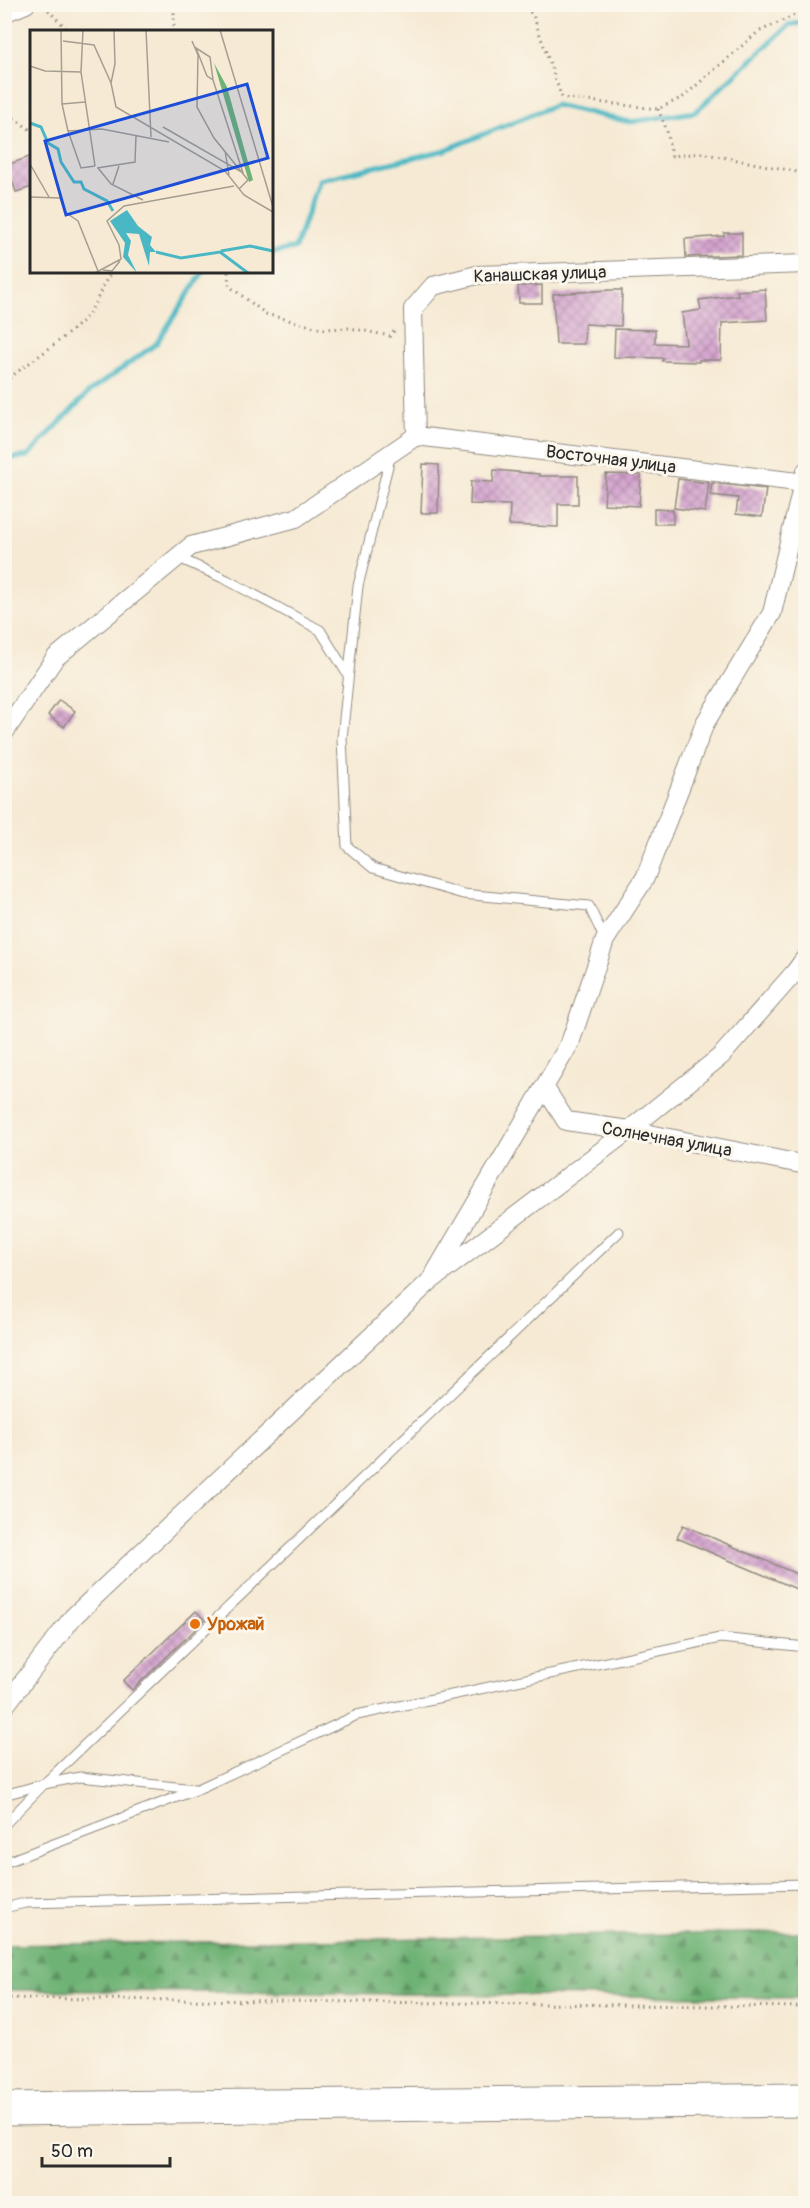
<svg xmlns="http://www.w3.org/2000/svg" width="810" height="2208" font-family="Pangolin,sans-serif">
  <defs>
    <pattern id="forest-firs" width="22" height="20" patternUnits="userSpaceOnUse" patternTransform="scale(1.5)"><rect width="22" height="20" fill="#6eb275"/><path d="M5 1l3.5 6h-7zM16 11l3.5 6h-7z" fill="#5b9160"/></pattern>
    <pattern id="building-cross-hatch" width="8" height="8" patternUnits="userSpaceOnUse" patternTransform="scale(1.5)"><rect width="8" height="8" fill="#d3a1cd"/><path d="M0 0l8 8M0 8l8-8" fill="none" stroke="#ab83a7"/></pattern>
  </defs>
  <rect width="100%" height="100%" fill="#fbf7ec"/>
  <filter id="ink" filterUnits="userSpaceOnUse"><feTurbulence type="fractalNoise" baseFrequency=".0167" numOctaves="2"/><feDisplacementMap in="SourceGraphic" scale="12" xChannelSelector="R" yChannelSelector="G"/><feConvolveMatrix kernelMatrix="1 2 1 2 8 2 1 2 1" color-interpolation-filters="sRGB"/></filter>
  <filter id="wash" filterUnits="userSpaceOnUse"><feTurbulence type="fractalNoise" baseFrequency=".008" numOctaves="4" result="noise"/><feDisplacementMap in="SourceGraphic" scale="24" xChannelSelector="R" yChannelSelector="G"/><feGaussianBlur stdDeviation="1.35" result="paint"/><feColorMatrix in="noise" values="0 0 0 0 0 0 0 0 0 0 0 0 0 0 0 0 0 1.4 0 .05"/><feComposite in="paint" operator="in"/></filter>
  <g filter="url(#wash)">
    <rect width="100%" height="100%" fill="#f6ead4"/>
    <path fill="url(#forest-firs)" stroke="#4c6e50" stroke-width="1.5" d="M 805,1932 L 805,1998 L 5,1990 L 5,1945 Z"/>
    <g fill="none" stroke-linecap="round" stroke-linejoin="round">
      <g stroke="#4ab8c4" stroke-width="5">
        <path d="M 272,253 L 295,248 L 319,180 L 445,150 L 555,105 L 630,122 L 695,112 L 789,25 L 806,22"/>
        <path d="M 4,459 L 28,456 L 89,392 L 156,344 L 203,272"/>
      </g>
    </g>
    <g id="blocks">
      <g fill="url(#building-cross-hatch)">
        <path d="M 32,156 L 32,187 L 16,192 L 7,165 Z"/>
        <path d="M 724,233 L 742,233 L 742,255 L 686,257 L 685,239 L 724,236 Z"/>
        <path d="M 542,285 L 542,303 L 519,303 L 518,286 Z"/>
        <path d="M 765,289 L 767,320 L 722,323 L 721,360 L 699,360 L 699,362 L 662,361 L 663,358 L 614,357 L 615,329 L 655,330 L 655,343 L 686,344 L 682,313 L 701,310 L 699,300 L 738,295 L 737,291 Z"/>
        <path d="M 609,290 L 622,290 L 621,326 L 585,324 L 584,344 L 556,344 L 553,294 Z"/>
        <path d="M 423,464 L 439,465 L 438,513 L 421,513 Z"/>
        <path d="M 494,470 L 539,474 L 539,476 L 578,476 L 578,504 L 558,504 L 558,527 L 509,525 L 510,505 L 470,504 L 471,481 L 493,482 Z"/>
        <path d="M 606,474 L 641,475 L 639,506 L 604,504 Z"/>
        <path d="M 678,479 L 709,483 L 705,512 L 674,508 Z"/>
        <path d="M 712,483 L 766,489 L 762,517 L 736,514 L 738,498 L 710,495 Z"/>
        <path d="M 654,509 L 673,510 L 673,524 L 654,524 Z"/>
        <path d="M 59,700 L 75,711 L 64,727 L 48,715 Z"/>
        <path d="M 683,1525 L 806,1578 L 806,1593 L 677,1538 Z"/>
        <path d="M 196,1611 L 205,1620 L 132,1690 L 123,1681 Z"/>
      </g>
    </g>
  </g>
  <g filter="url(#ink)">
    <use href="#blocks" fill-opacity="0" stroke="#908a80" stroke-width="1.5"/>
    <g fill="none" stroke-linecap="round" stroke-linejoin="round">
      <defs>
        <g id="lane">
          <path d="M 391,454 L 358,586 L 342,738 L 347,846 L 373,868 L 463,894 L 589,906 L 605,940"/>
          <path d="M 177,557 L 227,580 L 320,630 L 348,675"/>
          <path d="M 4,1795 L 44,1784 L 80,1777 L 195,1789"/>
          <path d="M 4,1825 L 44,1784 L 619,1232"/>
          <path d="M 4,1863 L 198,1789 L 357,1715 L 720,1638 L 806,1647"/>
          <path d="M 4,1908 L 25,1903 L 806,1884"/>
        </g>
        <g id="street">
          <path d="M 4,13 L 26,4"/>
          <path d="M 416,436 L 413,309 L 433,286 L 477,275 L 806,264"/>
          <path d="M 416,436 L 806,483"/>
          <path d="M 4,733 L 55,658 L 191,546 L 296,518 L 416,436"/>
          <path d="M 545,1088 L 566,1121 L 629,1130 L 806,1165"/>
          <path d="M 435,1273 L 570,1043 L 605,940 L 645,878 L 705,723 L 772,613 L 806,471"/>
          <path d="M 4,1707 L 73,1617 L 429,1282 L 629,1130 L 721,1056 L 795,972 L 806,957"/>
        </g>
        <path id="highway" d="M 4,2109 L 806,2100"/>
      </defs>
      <use href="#lane" stroke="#908a80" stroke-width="11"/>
      <use href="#street" stroke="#908a80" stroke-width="20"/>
      <use href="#highway" stroke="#908a80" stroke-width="35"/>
      <g stroke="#908a80" stroke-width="3" stroke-dasharray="1.5 4.5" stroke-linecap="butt">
        <path d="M 521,4 L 533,15 L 562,98 L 658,109 L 683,97 L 758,32 L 806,10"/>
        <path d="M 44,6 L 70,32"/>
        <path d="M 174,32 L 174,4"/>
        <path d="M 658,109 L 667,131 L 672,156 L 701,153 L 794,171 L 806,176"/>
        <path d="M 4,111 L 32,131"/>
        <path d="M 228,272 L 229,286 L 266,314 L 322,329 L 350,328 L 390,336 L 395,330"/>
        <path d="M 4,379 L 8,379 C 31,361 63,340 83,320 C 97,307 100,286 112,272"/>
        <path d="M 4,1998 L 806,2007"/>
      </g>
      <use href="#lane" stroke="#fff" stroke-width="9"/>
      <use href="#street" stroke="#fff" stroke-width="18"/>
      <use href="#highway" stroke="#fff" stroke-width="33"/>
    </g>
  </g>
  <circle fill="#e8710a" stroke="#fbf7ec" stroke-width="2" cx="195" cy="1624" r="6"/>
  <g text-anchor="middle" stroke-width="6" stroke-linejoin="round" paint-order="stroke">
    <g font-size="18" fill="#2b2b2b" stroke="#fbf7ec">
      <text transform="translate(540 274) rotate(-2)" y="6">Канашская улица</text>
      <text transform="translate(611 459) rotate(7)" y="6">Восточная улица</text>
      <text transform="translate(667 1139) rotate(10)" y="6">Солнечная улица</text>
    </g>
    <g font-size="18" font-weight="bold" fill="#c56008" stroke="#fbf7ec" text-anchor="start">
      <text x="207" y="1630">Урожай</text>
    </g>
  </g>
  <g transform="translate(30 30)">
    <rect width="243" height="243" fill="#f6ead4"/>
    <path d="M 184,33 L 197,57 L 223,150 L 219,152 Z" fill="#6eb275"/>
    <path d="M 97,180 L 108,196 L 122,207 L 120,215 L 126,222 L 120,222 L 119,236 L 109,204 L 96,203 L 101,211 L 98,225 L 107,243 L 93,227 L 95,213 L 80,191 Z" fill="#4ab8c4"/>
    <path fill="none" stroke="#4ab8c4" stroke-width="3" d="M 0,93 L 11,97 L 18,113 L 28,119 L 31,132 L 44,152 L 51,152 L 54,159 L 77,171 L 83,181M 191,221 L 220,216 L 243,221M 126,222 L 151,228 L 190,222 L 218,243"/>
    <path fill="none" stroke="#a59e90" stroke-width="1.5" d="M 31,0 L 32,74 L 38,101 L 51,138 L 65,136M 53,0 L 51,42 L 65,136M 84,0 L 85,34 L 81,53 L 86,77 L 195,141 L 214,165 L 243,182M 116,0 L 121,107M 190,0 L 243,177M 33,11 L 64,15 L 81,53M 162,11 L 168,25 L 167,77 L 184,108 L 218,150 L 209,159M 0,36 L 15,41 L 51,42M 32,74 L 55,72M 133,97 L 213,143 L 183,50 L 177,46 L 166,18 L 180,27 L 183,50M 38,101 L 72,99 L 139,112M 195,121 L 199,145M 0,134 L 19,167M 67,138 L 105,132 L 106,106M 68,138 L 81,154 L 113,170M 83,154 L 89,136M 0,167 L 30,168 L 35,182 L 48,191 L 68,241M 73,240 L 82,241 L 90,231M 65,243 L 91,229 L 89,215 L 77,191 L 94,176 L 204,156"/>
    <path fill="#1d4ed8" fill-opacity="0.15" stroke="#1d4ed8" stroke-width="3" d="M 217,54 L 238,128 L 36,185 L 15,111 Z"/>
    <rect width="243" height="243" fill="none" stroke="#2b2b2b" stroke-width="3"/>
  </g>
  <rect width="810" height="2208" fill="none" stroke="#fbf7ec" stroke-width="24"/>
  <path d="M42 2157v9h128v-9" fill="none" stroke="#2b2b2b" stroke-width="3"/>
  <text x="51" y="2157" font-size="18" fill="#2b2b2b" stroke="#fbf7ec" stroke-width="4.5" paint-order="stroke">50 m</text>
</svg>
